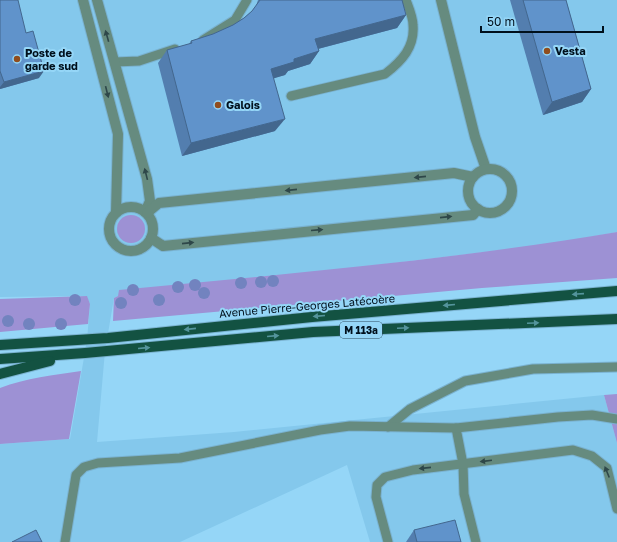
<svg xmlns="http://www.w3.org/2000/svg" width="617" height="542" font-family="'Golos Text',sans-serif">
  <rect width="100%" height="100%" fill="#95d6f7"/>
  <path fill="#84c8ec" d="M 0,0 L 617,0 L 617,232 L 552,244 L 118,296 L 114,298 L 105,351 L 97,442 L 234,432 L 604,395 L 617,443 L 617,542 L 370,542 L 347,465 L 180,542 L 0,542 L 0,444 L 70,439 L 87,340 L 90,304 L 86,296 L 0,297 Z"/>
  <g fill="#9d91d4">
    <circle cx="131" cy="229" r="14"/>
    <path d="M 617,232 L 617,278 L 482,288 L 113,321 L 114,298 L 118,296 L 119,290 C 285,274 452,260 617,232 Z"/>
    <path d="M 87,296 L 90,304 L 88,324 L 0,332 L 0,299 Z"/>
    <path d="M 81,371 L 69,439 L 0,444 L 0,388 C 26,378 54,375 81,371 Z"/>
    <path d="M 617,394 L 617,443 L 604,395 Z"/>
  </g>
  <g fill="none" stroke-linecap="round" stroke-linejoin="round">
    <defs>
      <g id="lane">
        <path d="M 203,40 L 235,20 L 247,0"/>
        <path d="M 115,62 L 139,61 L 175,49"/>
        <path d="M 291,96 L 385,74 C 402,61 415,47 413,25 C 413,17 409,8 406,0"/>
        <path d="M 388,427 L 410,409 L 465,381 L 533,369 L 617,367"/>
        <path d="M 456,428 L 463,464 L 464,494 L 476,542"/>
        <path d="M 65,542 L 76,475 L 84,467 L 98,463 L 180,458 L 320,430 L 350,426 L 456,428 L 558,417 L 592,415 L 617,419"/>
        <path d="M 388,542 L 376,497 L 377,485 L 385,477 L 413,470 L 573,450 L 592,456 L 607,468 L 617,509"/>
      </g>
      <g id="street">
        <path d="M 83,0 L 118,134 L 116,213"/>
        <path d="M 97,0 L 147,179 L 150,201 L 145,212"/>
        <path d="M 441,0 L 475,137 L 486,169"/>
        <circle cx="490" cy="191" r="22"/>
        <circle cx="131" cy="229" r="22"/>
        <path d="M 147,213 L 159,203 L 454,173 L 473,177"/>
        <path d="M 151,238 L 163,246 L 473,215 L 478,209"/>
      </g>
      <g id="primary">
        <path d="M 0,345 L 108,338 L 312,317 L 617,291"/>
        <path d="M 0,359 L 85,353 L 313,332 L 617,319"/>
        <path d="M 0,374 L 50,361"/>
      </g>
    </defs>
    <use href="#lane" stroke="#7ab2d0" stroke-width="11"/>
    <use href="#street" stroke="#7ab2d0" stroke-width="12"/>
    <use href="#primary" stroke="#7ab2d0" stroke-width="12"/>
    <use href="#lane" stroke="#668b7f" stroke-width="9"/>
    <use href="#street" stroke="#668b7f" stroke-width="10"/>
    <use href="#primary" stroke="#135242" stroke-width="10"/>
  </g>
  <g fill="#7283bf">
    <circle cx="273" cy="281" r="6"/>
    <circle cx="261" cy="282" r="6"/>
    <circle cx="241" cy="283" r="6"/>
    <circle cx="195" cy="285" r="6"/>
    <circle cx="178" cy="287" r="6"/>
    <circle cx="133" cy="290" r="6"/>
    <circle cx="204" cy="293" r="6"/>
    <circle cx="75" cy="300" r="6"/>
    <circle cx="159" cy="300" r="6"/>
    <circle cx="121" cy="303" r="6"/>
    <circle cx="8" cy="321" r="6"/>
    <circle cx="29" cy="324" r="6"/>
    <circle cx="61" cy="324" r="6"/>
  </g>
  <g fill="#537eaf">
    <path d="M 0,0 L 26,33 L 39,78 L 0,89 Z"/>
    <path d="M 258,0 L 402,0 L 406,15 L 397,28 L 318,49 L 319,51 L 310,64 L 288,71 L 285,75 L 273,78 L 275,131 L 182,156 L 158,63 L 167,50 L 189,44 L 191,41 L 213,34 L 233,25 L 244,18 L 252,11 L 256,6 Z"/>
    <path d="M 510,0 L 566,0 L 591,89 L 582,102 L 543,115 Z"/>
    <path d="M 414,530 L 461,542 L 406,542 Z"/>
  </g>
  <g fill="#43678e">
    <path d="M 406,15 L 397,28 L 306,52 L 315,39 Z"/>
    <path d="M 319,51 L 310,64 L 288,71 L 285,75 L 262,82 L 271,69 L 294,59 Z"/>
    <path d="M 44,71 L 39,78 L 0,89 L 0,87 L 4,82 Z"/>
    <path d="M 591,89 L 582,102 L 543,115 L 552,102 Z"/>
    <path d="M 285,119 L 275,131 L 182,156 L 191,143 Z"/>
  </g>
  <g fill="#6093cb" stroke="#43678e">
    <path d="M 0,0 L 18,0 L 26,33 L 33,31 L 44,71 L 4,82 L 0,71 Z"/>
    <path d="M 260,0 L 402,0 L 406,15 L 315,39 L 319,51 L 294,59 L 294,62 L 271,69 L 285,119 L 191,143 L 167,50 L 192,43 L 191,41 L 213,34 L 233,25 L 244,18 L 252,11 Z"/>
    <path d="M 523,0 L 566,0 L 591,89 L 552,102 Z"/>
    <path d="M 455,520 L 461,542 L 417,542 L 414,530 Z"/>
    <path d="M 36,530 L 42,542 L 12,542 Z"/>
  </g>
  <defs><path id="oneway-solid" d="M-6-.8H1V-3.2L6.5 0L1 3.2V.8H-6Z"/></defs>
  <g fill="#2e4749">
    <use href="#oneway-solid" transform="translate(107 36) rotate(-106)"/>
    <use href="#oneway-solid" transform="translate(107 92) rotate(76)"/>
    <use href="#oneway-solid" transform="translate(146 174) rotate(-104)"/>
    <use href="#oneway-solid" transform="translate(420 177) rotate(174)"/>
    <use href="#oneway-solid" transform="translate(291 190) rotate(174)"/>
    <use href="#oneway-solid" transform="translate(446 217) rotate(-6)"/>
    <use href="#oneway-solid" transform="translate(317 230) rotate(-5)"/>
    <use href="#oneway-solid" transform="translate(188 243) rotate(-6)"/>
    <use href="#oneway-solid" transform="translate(486 461) rotate(173)"/>
    <use href="#oneway-solid" transform="translate(425 468) rotate(174)"/>
    <use href="#oneway-solid" transform="translate(607 472) rotate(-112)"/>
  </g>
  <g fill="#54949c">
    <use href="#oneway-solid" transform="translate(578 294) rotate(176)"/>
    <use href="#oneway-solid" transform="translate(449 305) rotate(175)"/>
    <use href="#oneway-solid" transform="translate(319 316) rotate(175)"/>
    <use href="#oneway-solid" transform="translate(533 323) rotate(-3)"/>
    <use href="#oneway-solid" transform="translate(403 328) rotate(-2)"/>
    <use href="#oneway-solid" transform="translate(190 329) rotate(174)"/>
    <use href="#oneway-solid" transform="translate(273 336) rotate(-5)"/>
    <use href="#oneway-solid" transform="translate(144 348) rotate(-5)"/>
  </g>
  <g fill="#904d1e" stroke="#95d6f7" stroke-width="1.5">
    <circle cx="547" cy="51" r="4"/>
    <circle cx="17" cy="59" r="4"/>
    <circle cx="218" cy="105" r="4"/>
  </g>
  <g text-anchor="middle" stroke-width="4" stroke-linejoin="round" paint-order="stroke">
    <rect fill="#95d6f7" stroke="#2d4b5e" stroke-width="1" x="340" y="322" width="42" height="16" rx="3"/>
    <g font-size="10" font-weight="bold" fill="#00101c">
      <text x="361" y="334">M 113a</text>
    </g>
    <g font-size="11" font-weight="bold" fill="#00101c" stroke="#95d6f7" text-anchor="start">
      <text x="555" y="55">Vesta</text>
      <text x="25" y="57">Poste de<tspan x="25" dy="13">garde sud</tspan></text>
      <text x="226" y="109">Galois</text>
    </g>
    <g font-size="11" fill="#00101c" stroke="#95d6f7">
      <text transform="translate(307 306) rotate(-5)" y="4">Avenue Pierre-Georges Latécoère</text>
    </g>
  </g>
  <path d="M481 26v6h122v-6" fill="none" stroke="#00101c" stroke-width="2"/>
  <text x="487" y="26" font-size="12" fill="#00101c" stroke="#95d6f7" stroke-width="3" paint-order="stroke">50 m</text>
</svg>
